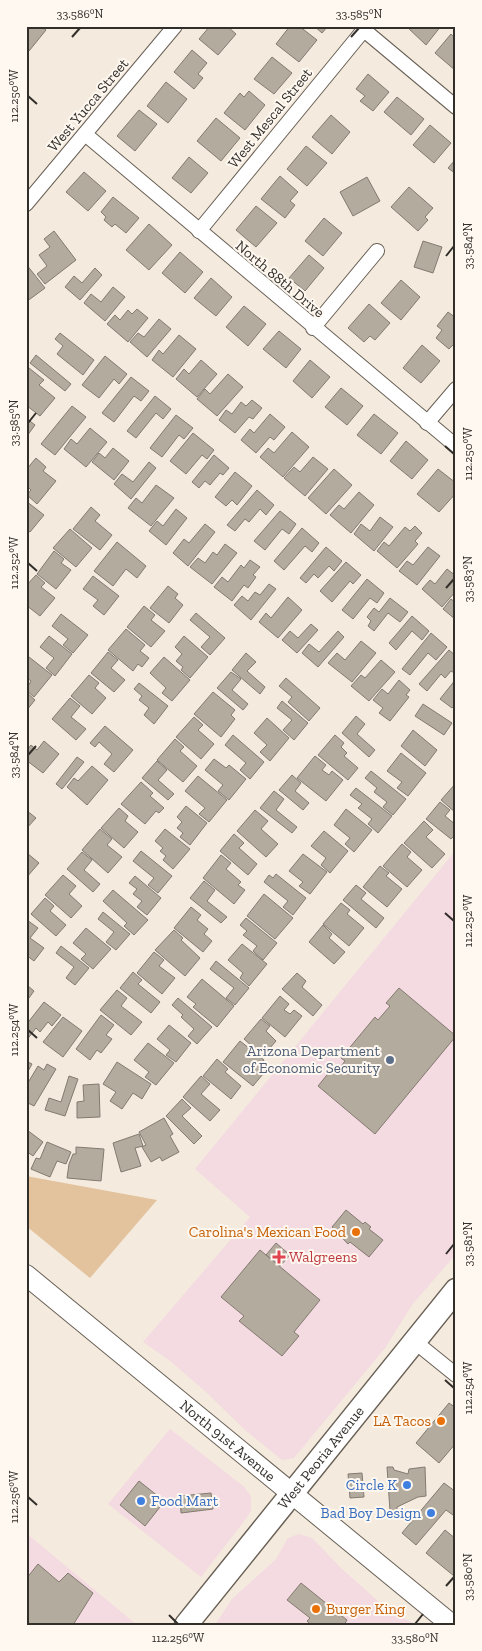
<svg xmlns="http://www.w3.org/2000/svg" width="482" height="1651" font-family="'Zilla Slab',serif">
  <rect width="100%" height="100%" fill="#f4eade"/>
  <g fill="#f4dae1">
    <path d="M 456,850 L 456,1254 L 412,1305 L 385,1348 L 294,1458 L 282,1460 L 244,1429 L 206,1392 L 169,1360 L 143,1342 L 250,1217 L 195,1169 Z"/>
    <path d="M 170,1429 L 243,1486 L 251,1496 L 251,1510 L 248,1516 L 201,1577 L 108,1504 Z"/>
    <path d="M 26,1533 L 137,1625 L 26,1625 Z"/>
    <path d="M 299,1534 L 312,1538 L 341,1568 L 387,1609 L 416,1625 L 215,1625 L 232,1599 L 276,1559 L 288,1538 Z"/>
  </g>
  <path fill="#e3c39d" d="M 26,1176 L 157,1200 L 90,1278 L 26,1226 Z"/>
  <g fill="#b4ab9f" stroke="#837a70">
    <path d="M 26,26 L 41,26 L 46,30 L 29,51 L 26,49 Z"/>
    <path d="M 210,26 L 227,26 L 236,34 L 218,55 L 199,39 Z"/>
    <path d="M 290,26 L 299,26 L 317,40 L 299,62 L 276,44 Z"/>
    <path d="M 314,26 L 328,26 L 322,33 Z"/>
    <path d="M 406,26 L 441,26 L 426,45 Z"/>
    <path d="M 451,34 L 456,39 L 456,71 L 435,53 Z"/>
    <path d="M 192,50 L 207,63 L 198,74 L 203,78 L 194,89 L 174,72 Z"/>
    <path d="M 272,57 L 292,73 L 274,94 L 254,79 Z"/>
    <path d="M 368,74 L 389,92 L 373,111 L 360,101 L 365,96 L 356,89 Z"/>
    <path d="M 166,82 L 187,99 L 168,123 L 147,106 Z"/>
    <path d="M 249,91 L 265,105 L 245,130 L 224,113 L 240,93 L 244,97 Z"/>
    <path d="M 397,97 L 424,119 L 411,135 L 384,112 Z"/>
    <path d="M 139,110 L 157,124 L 135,151 L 117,136 Z"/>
    <path d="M 331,115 L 350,132 L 332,154 L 312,137 Z"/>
    <path d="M 216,118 L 240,138 L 221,161 L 197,141 Z"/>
    <path d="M 430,125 L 451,143 L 434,163 L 413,145 Z"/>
    <path d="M 306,146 L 327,163 L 307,186 L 287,169 Z"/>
    <path d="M 189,157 L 208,173 L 191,193 L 172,178 Z"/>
    <path d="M 456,159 L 456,174 L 448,168 Z"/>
    <path d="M 84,172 L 106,191 L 88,211 L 66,192 Z"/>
    <path d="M 280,176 L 298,192 L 290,201 L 295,205 L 285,218 L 261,199 Z"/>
    <path d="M 367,177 L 380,201 L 353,216 L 340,192 Z"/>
    <path d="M 409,187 L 433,208 L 425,217 L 428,220 L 418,231 L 391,207 Z"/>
    <path d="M 113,197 L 139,218 L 126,233 L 115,224 L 112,227 L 104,220 L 106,217 L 101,212 Z"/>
    <path d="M 256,206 L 277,223 L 256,247 L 236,230 Z"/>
    <path d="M 324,218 L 342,233 L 323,256 L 305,241 Z"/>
    <path d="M 149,224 L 172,245 L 149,270 L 126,250 Z"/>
    <path d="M 54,231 L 76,260 L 45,284 L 37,274 L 47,266 L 39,255 L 50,247 L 44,239 Z"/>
    <path d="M 423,241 L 442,247 L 433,273 L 414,267 Z"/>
    <path d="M 180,252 L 203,272 L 185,293 L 162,273 Z"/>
    <path d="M 309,255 L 324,268 L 305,291 L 289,278 Z"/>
    <path d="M 26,264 L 45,288 L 26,302 Z"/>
    <path d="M 95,268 L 102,275 L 80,300 L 65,287 L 74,276 L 82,283 Z"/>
    <path d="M 211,278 L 232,297 L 216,316 L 194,298 Z"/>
    <path d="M 401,280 L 420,297 L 401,320 L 381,303 Z"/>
    <path d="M 113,287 L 125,297 L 105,321 L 84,303 L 91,294 L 101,302 Z"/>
    <path d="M 369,304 L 390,323 L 375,340 L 370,336 L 364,342 L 348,328 Z"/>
    <path d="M 244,306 L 266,324 L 248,346 L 226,327 Z"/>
    <path d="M 137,309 L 148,318 L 128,342 L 107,324 L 115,315 L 120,320 L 128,310 L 132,314 Z"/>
    <path d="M 448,312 L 456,318 L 456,342 L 449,349 L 436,338 L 442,330 L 437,326 Z"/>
    <path d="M 159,319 L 171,329 L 147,357 L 130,342 L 138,333 L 144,337 Z"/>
    <path d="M 279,331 L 301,349 L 286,368 L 263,349 Z"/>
    <path d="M 60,333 L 94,360 L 83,375 L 57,354 L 63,346 L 55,339 Z"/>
    <path d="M 179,335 L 196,349 L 173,377 L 152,360 L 159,350 L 163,354 Z"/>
    <path d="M 422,345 L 440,361 L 421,383 L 403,368 Z"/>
    <path d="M 36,355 L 71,384 L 65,391 L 30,363 Z"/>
    <path d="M 105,356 L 127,374 L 119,384 L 114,379 L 99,398 L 82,385 Z"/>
    <path d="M 201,360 L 217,374 L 197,397 L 176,379 L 184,369 L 189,374 Z"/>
    <path d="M 310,360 L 330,377 L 312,398 L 293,381 Z"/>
    <path d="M 29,368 L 44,380 L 39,385 L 55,398 L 40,416 L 26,405 L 26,371 Z"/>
    <path d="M 228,374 L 243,387 L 217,416 L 197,399 L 205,389 L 210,394 Z"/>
    <path d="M 131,377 L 149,391 L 141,401 L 134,396 L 114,422 L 102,413 Z"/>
    <path d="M 341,388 L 363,406 L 347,425 L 325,407 Z"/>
    <path d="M 155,396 L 171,409 L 163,419 L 156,413 L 136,438 L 127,431 Z"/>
    <path d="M 252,400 L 262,408 L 253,419 L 249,417 L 235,433 L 219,420 L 226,410 L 232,414 L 241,402 L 246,406 Z"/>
    <path d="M 72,406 L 86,417 L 55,455 L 41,444 Z"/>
    <path d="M 270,414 L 285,427 L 274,440 L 270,437 L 256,453 L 241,440 L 250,429 L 254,433 Z"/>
    <path d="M 374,414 L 398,433 L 381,454 L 357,435 Z"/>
    <path d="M 176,415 L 193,428 L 184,439 L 179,435 L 162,457 L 150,448 Z"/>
    <path d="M 26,418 L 35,425 L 27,436 L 26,435 Z"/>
    <path d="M 90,428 L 107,442 L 86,467 L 64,449 L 71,439 L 77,444 Z"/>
    <path d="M 292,432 L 309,447 L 283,477 L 260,457 L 268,448 L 274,453 Z"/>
    <path d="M 193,433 L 214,450 L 207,459 L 202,455 L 186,474 L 170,461 Z"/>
    <path d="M 406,441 L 428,460 L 412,479 L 390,461 Z"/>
    <path d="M 113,448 L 129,461 L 114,480 L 92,462 L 99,453 L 105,458 Z"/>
    <path d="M 214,455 L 229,468 L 223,475 L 220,473 L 210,485 L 205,481 L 199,488 L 192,482 Z"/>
    <path d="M 313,457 L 328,469 L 305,496 L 284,478 L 294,467 L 300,472 Z"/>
    <path d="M 36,458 L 46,467 L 43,471 L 56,481 L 37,504 L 27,495 L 31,490 L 26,485 L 26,470 Z"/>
    <path d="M 149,462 L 156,468 L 131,499 L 114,484 L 122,474 L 133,482 Z"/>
    <path d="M 334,469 L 352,485 L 326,514 L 308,498 Z"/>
    <path d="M 438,469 L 456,483 L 456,493 L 439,512 L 417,494 Z"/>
    <path d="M 235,472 L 252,486 L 237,505 L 232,500 L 226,506 L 215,497 Z"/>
    <path d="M 156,485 L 174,498 L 151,526 L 128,508 L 136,498 L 142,503 Z"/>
    <path d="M 257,490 L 274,505 L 266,515 L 260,509 L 249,522 L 245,519 L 235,531 L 227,525 Z"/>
    <path d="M 359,492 L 374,505 L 351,533 L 330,515 L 339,505 L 344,509 Z"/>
    <path d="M 26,501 L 44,515 L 30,532 L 26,529 Z"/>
    <path d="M 91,507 L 100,515 L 95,521 L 112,535 L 100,550 L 73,529 Z"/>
    <path d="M 176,509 L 187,518 L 166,545 L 149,531 L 157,521 L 163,526 Z"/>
    <path d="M 280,511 L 296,524 L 289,534 L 282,529 L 265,550 L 254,541 Z"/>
    <path d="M 380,517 L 393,527 L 374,551 L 354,534 L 361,524 L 370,531 Z"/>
    <path d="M 205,524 L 215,532 L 188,566 L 173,553 L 184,539 L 189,543 Z"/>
    <path d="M 415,526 L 422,533 L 415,541 L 418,544 L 397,568 L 377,551 L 384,542 L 389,546 L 405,527 L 410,531 Z"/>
    <path d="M 302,528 L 319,543 L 312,552 L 305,546 L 284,570 L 274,561 Z"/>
    <path d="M 70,529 L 92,548 L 76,567 L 53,548 Z"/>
    <path d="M 117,542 L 146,566 L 137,578 L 126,569 L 113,586 L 94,571 Z"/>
    <path d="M 225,544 L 237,553 L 212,584 L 190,567 L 198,558 L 205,563 L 213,552 L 217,555 Z"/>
    <path d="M 326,547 L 342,561 L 334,571 L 329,566 L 318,578 L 314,574 L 306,583 L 300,578 Z"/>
    <path d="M 428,547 L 440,556 L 417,585 L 399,571 L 407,561 L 413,565 Z"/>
    <path d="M 54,551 L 64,559 L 61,563 L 71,570 L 56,589 L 37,574 Z"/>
    <path d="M 250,560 L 260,567 L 253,575 L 256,577 L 248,588 L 244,585 L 232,601 L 214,587 L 222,577 L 228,582 L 241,565 L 244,568 Z"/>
    <path d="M 346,562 L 361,575 L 353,584 L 350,581 L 332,602 L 320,591 Z"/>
    <path d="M 447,569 L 456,576 L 456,591 L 442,607 L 422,589 L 430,580 L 435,584 Z"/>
    <path d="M 36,575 L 45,583 L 41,587 L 55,598 L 40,616 L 26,605 L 26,586 Z"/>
    <path d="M 93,576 L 119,596 L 104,615 L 93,606 L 98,600 L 83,589 Z"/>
    <path d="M 367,579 L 384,593 L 377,603 L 370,598 L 353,619 L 342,610 Z"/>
    <path d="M 269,584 L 276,589 L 251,620 L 234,605 L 242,596 L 248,601 L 255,592 L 260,595 Z"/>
    <path d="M 168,586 L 178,594 L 175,598 L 183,605 L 169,623 L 150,608 Z"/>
    <path d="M 288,597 L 302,610 L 278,638 L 259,622 L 266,613 L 271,618 Z"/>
    <path d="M 390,598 L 408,612 L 400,622 L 388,613 L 374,631 L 368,626 L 371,621 L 367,617 L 374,608 L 379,612 Z"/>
    <path d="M 451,599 L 456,603 L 456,620 L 443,609 Z"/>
    <path d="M 144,606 L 155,615 L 151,620 L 165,631 L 151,647 L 127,627 Z"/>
    <path d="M 196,613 L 225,638 L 210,655 L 201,647 L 210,637 L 190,620 Z"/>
    <path d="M 61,614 L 88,635 L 73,653 L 63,645 L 68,639 L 52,626 Z"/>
    <path d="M 412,616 L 429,631 L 422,640 L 412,631 L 396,650 L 389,643 Z"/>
    <path d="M 311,624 L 318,630 L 297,653 L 282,640 L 290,631 L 298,638 Z"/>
    <path d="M 126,629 L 145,645 L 140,651 L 149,658 L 142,667 L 138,664 L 133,671 L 108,650 Z"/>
    <path d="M 338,631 L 344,637 L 318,667 L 302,653 L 309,644 L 319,652 Z"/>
    <path d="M 431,633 L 447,647 L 436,660 L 428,653 L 410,675 L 402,669 Z"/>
    <path d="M 49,636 L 72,654 L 55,676 L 46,668 L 54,658 L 40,647 Z"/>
    <path d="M 184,636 L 208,657 L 190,678 L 181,670 L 183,667 L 176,661 L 182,654 L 175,647 Z"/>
    <path d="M 361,641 L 376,653 L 352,682 L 328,663 L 337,653 L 345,660 Z"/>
    <path d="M 449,650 L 456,656 L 456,674 L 451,671 L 445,678 L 441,674 L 427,691 L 419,684 Z"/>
    <path d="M 108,652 L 118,660 L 111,668 L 125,680 L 114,692 L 91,673 Z"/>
    <path d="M 246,653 L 256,662 L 247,671 L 265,687 L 260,694 L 232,670 Z"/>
    <path d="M 29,657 L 52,675 L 34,697 L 26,690 L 31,681 L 26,677 L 26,660 Z"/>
    <path d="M 164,657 L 190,680 L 172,701 L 162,693 L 166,688 L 150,673 Z"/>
    <path d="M 381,660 L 395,672 L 369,701 L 351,686 L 361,675 L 365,678 Z"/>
    <path d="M 231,672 L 241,679 L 232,690 L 248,704 L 243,710 L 217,688 Z"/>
    <path d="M 89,675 L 99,683 L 95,688 L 106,698 L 92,714 L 71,696 Z"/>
    <path d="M 286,678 L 320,708 L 309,721 L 288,702 L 292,697 L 279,686 Z"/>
    <path d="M 456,679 L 456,704 L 452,708 L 440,699 Z"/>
    <path d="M 399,680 L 410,690 L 406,695 L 409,697 L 390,721 L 379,713 L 383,708 L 373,700 L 382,689 L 388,694 Z"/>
    <path d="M 139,683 L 168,706 L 154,724 L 144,715 L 149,708 L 139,700 L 142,696 L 134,689 Z"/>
    <path d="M 26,692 L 35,700 L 26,711 Z"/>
    <path d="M 213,692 L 235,710 L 231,715 L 235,719 L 221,737 L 194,714 Z"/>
    <path d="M 70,698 L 80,706 L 71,717 L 86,729 L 76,740 L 52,719 Z"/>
    <path d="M 282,701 L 308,723 L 294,740 L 283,730 L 292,720 L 277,708 Z"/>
    <path d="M 423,704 L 452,723 L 444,735 L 415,716 Z"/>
    <path d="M 356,716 L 365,724 L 357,734 L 375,750 L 369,757 L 342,733 Z"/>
    <path d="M 194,717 L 203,725 L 198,730 L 214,744 L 201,759 L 176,737 Z"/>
    <path d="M 267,718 L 289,738 L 270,761 L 260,752 L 267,745 L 254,733 Z"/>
    <path d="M 105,726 L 133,750 L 114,772 L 104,764 L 112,754 L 99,742 L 95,747 L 90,743 Z"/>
    <path d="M 413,730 L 437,750 L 425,766 L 401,746 Z"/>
    <path d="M 233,735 L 264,762 L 250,779 L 240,770 L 246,763 L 225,745 Z"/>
    <path d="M 335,735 L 344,743 L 341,747 L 347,753 L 344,756 L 358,768 L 348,780 L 318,755 Z"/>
    <path d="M 175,739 L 184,747 L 180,751 L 197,766 L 183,782 L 157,760 Z"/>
    <path d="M 44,741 L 59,754 L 43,773 L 26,760 L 26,751 L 31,745 L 37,750 Z"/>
    <path d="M 401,753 L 426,773 L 408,796 L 397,788 L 402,782 L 387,771 Z"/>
    <path d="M 315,756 L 326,765 L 322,770 L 329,775 L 332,771 L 343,780 L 326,801 L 297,778 Z"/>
    <path d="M 77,757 L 84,762 L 62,789 L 56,784 Z"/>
    <path d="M 214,759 L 226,768 L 229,765 L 246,779 L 229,800 L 218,791 L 223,785 L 205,770 Z"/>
    <path d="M 157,761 L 167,770 L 158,780 L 174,794 L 168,800 L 142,778 Z"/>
    <path d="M 92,766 L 108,780 L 87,805 L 67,787 L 74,778 L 78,781 Z"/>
    <path d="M 371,771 L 406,799 L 393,815 L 383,807 L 387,802 L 374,792 L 377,788 L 365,778 Z"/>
    <path d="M 292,775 L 301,783 L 295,791 L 309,803 L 303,810 L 279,790 Z"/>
    <path d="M 198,776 L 227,800 L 209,822 L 199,814 L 205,808 L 185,791 Z"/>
    <path d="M 141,782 L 153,793 L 150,796 L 164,808 L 159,813 L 156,811 L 145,824 L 121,804 Z"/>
    <path d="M 456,783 L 456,813 L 441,800 Z"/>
    <path d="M 356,788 L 392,816 L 378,833 L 368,824 L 372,819 L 358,808 L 362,804 L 350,795 Z"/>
    <path d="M 274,791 L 284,799 L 276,810 L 297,827 L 292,833 L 260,808 Z"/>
    <path d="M 440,802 L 450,810 L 445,816 L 456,825 L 456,834 L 451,839 L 426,819 Z"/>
    <path d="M 186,806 L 207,823 L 190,845 L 180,837 L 183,833 L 177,828 L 182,822 L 177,817 Z"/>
    <path d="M 119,808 L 128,816 L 125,821 L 138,832 L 124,848 L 101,828 Z"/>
    <path d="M 346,809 L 372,830 L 354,852 L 345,844 L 350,838 L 334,825 Z"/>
    <path d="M 26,810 L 36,818 L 26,829 Z"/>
    <path d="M 255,810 L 268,821 L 261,829 L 278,844 L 266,857 L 237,831 Z"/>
    <path d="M 424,821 L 433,830 L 426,837 L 445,854 L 432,868 L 404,843 Z"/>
    <path d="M 100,829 L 112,839 L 107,845 L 122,857 L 108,873 L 82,850 Z"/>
    <path d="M 165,829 L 190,849 L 173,869 L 163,860 L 166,856 L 160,851 L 163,848 L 155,841 Z"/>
    <path d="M 324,831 L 348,851 L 330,873 L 321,865 L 326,858 L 311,846 Z"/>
    <path d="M 234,834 L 244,843 L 239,848 L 257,864 L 248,875 L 220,851 Z"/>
    <path d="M 402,844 L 411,852 L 407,857 L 422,870 L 407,887 L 383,866 Z"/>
    <path d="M 141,851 L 172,876 L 158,893 L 148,885 L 154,878 L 133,861 Z"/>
    <path d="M 82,852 L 92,860 L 84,870 L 100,884 L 93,892 L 67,869 Z"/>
    <path d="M 27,853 L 39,863 L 26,878 L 26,854 Z"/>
    <path d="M 303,854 L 327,872 L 310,894 L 299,886 L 303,882 L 289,871 Z"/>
    <path d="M 221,855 L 231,863 L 226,869 L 241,882 L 238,885 L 245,890 L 234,904 L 203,878 Z"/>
    <path d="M 380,866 L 389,873 L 386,876 L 402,889 L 387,907 L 363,887 Z"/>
    <path d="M 276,874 L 306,898 L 293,915 L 283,907 L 288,901 L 264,882 L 269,875 L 273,878 Z"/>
    <path d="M 63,875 L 76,886 L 69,894 L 82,906 L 71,918 L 45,895 Z"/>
    <path d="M 135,876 L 161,898 L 147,915 L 137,907 L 142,901 L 133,894 L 137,889 L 129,883 Z"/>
    <path d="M 204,881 L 215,890 L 207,901 L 227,917 L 221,923 L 190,898 Z"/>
    <path d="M 356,885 L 366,893 L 361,899 L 384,918 L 376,928 L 343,900 Z"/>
    <path d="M 113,890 L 148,920 L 134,935 L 124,926 L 127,923 L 103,901 Z"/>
    <path d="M 264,894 L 293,918 L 275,939 L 247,916 Z"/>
    <path d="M 45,898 L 54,906 L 50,911 L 66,925 L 56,936 L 31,914 Z"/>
    <path d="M 341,903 L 350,910 L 347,914 L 364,928 L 349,946 L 323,924 Z"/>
    <path d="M 191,907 L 201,915 L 197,920 L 208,929 L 204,934 L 212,941 L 203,952 L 174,928 Z"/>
    <path d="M 103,912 L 130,934 L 116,950 L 106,942 L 114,932 L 98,919 Z"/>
    <path d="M 246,918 L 277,943 L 263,960 L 253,951 L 257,946 L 243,935 L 247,931 L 240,925 Z"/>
    <path d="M 27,920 L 38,928 L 30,938 L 44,948 L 34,961 L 26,955 Z"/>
    <path d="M 323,925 L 332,934 L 329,938 L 345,952 L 334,964 L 309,942 Z"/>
    <path d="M 86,928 L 111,949 L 93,969 L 81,959 L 86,954 L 73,943 Z"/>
    <path d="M 174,930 L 183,938 L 181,940 L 200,958 L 185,976 L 155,950 Z"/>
    <path d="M 242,944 L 267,964 L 249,986 L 240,978 L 243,973 L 228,960 Z"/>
    <path d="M 61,946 L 89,968 L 75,985 L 66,978 L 74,967 L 56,953 Z"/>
    <path d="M 154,952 L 164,960 L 159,966 L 175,978 L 162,994 L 137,973 Z"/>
    <path d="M 216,961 L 249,988 L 235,1005 L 226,998 L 234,988 L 210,969 Z"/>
    <path d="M 133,972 L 142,980 L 138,984 L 160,1002 L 151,1013 L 120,988 Z"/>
    <path d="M 297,973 L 306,981 L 302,987 L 322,1005 L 313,1016 L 282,989 Z"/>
    <path d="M 202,979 L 234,1006 L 217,1027 L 193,1007 L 196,1004 L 187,997 Z"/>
    <path d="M 28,986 L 34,991 L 26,1002 L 26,989 Z"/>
    <path d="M 399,988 L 456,1036 L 375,1134 L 318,1086 L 331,1070 L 335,1074 L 345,1061 L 341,1058 L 375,1017 L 378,1020 L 390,1006 L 386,1003 Z"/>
    <path d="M 117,990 L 127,998 L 121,1006 L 142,1022 L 131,1035 L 100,1010 Z"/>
    <path d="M 280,996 L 289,1004 L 284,1010 L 290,1014 L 294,1010 L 302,1016 L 285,1037 L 262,1018 Z"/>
    <path d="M 178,998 L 212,1027 L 197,1044 L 188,1036 L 194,1029 L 181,1017 L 183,1015 L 172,1005 Z"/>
    <path d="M 44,1002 L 61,1015 L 52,1026 L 48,1022 L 40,1032 L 36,1028 L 26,1041 L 26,1025 Z"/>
    <path d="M 101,1015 L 114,1025 L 106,1035 L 112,1039 L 101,1053 L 97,1050 L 90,1060 L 76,1049 Z"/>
    <path d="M 63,1017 L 82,1031 L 63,1057 L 43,1042 Z"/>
    <path d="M 261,1019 L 270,1026 L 266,1031 L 276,1041 L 263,1056 L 244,1039 Z"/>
    <path d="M 169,1025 L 191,1043 L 176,1062 L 166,1055 L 170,1050 L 157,1039 Z"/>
    <path d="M 240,1041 L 264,1060 L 262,1063 L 268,1068 L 253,1086 L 223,1062 Z"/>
    <path d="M 148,1043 L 174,1063 L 156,1085 L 145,1077 L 149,1072 L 134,1060 Z"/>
    <path d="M 217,1059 L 228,1069 L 225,1072 L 241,1086 L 231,1099 L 203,1076 Z"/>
    <path d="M 26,1061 L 32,1064 L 26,1075 Z"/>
    <path d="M 117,1062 L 151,1084 L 142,1099 L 133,1093 L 122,1109 L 110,1101 L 116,1092 L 103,1084 Z"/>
    <path d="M 47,1064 L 56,1069 L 34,1106 L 26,1102 L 26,1086 L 38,1066 L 44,1070 Z"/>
    <path d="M 69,1076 L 78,1079 L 65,1116 L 45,1110 L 49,1098 L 61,1102 Z"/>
    <path d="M 201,1076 L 210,1084 L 201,1094 L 220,1110 L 210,1121 L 183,1097 Z"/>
    <path d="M 99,1084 L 100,1117 L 77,1118 L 77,1102 L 84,1101 L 83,1085 Z"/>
    <path d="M 182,1099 L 191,1108 L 182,1116 L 202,1136 L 194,1144 L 166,1116 Z"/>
    <path d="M 164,1118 L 173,1134 L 170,1136 L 179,1152 L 162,1161 L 160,1157 L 151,1162 L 142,1147 L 146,1145 L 139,1132 Z"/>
    <path d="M 27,1130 L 43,1142 L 33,1156 L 26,1151 Z"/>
    <path d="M 139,1134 L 143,1146 L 135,1148 L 141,1166 L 121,1172 L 113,1143 Z"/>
    <path d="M 47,1142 L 71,1152 L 66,1164 L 57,1161 L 50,1177 L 31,1169 L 36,1158 L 40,1159 Z"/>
    <path d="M 76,1147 L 104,1149 L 101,1181 L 67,1178 L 69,1164 L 73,1154 L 76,1154 Z"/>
    <path d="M 346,1210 L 363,1224 L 365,1222 L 371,1227 L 369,1229 L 383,1240 L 369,1257 L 350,1242 L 348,1244 L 332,1227 Z"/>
    <path d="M 276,1243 L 290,1255 L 280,1266 L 266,1255 Z"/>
    <path d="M 260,1250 L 320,1300 L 294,1332 L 299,1336 L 282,1356 L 239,1321 L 244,1316 L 221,1297 Z"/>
    <path d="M 449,1403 L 456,1408 L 456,1443 L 439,1463 L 416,1443 Z"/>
    <path d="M 387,1467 L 393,1467 L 394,1470 L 408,1474 L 409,1469 L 425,1467 L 426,1496 L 418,1497 L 397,1507 L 397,1511 L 390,1511 Z"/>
    <path d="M 362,1473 L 364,1497 L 350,1498 L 348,1474 Z"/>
    <path d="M 139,1481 L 159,1497 L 160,1507 L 145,1526 L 120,1505 Z"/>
    <path d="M 444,1483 L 456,1492 L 456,1512 L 453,1515 L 446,1510 L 416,1545 L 402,1533 Z"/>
    <path d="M 211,1493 L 213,1509 L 181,1513 L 180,1496 Z"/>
    <path d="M 445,1530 L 456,1539 L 454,1576 L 426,1553 Z"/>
    <path d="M 38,1564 L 59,1582 L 68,1573 L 93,1593 L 73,1625 L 26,1625 L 26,1579 Z"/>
    <path d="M 301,1583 L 347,1620 L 344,1625 L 311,1625 L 307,1621 L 310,1618 L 287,1600 Z"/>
  </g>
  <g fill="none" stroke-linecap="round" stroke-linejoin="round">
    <defs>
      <g id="street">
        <path d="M 364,30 L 456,107"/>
        <path d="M 85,134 L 456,446"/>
        <path d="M 26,204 L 175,26"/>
        <path d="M 199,231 L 367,26"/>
        <path d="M 313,328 L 377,251"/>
        <path d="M 427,423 L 456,389"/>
        <path d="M 414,1341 L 456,1375"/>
      </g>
      <g id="secondary">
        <path id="s1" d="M 26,1275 L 452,1625"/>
      </g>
      <g id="primary">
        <path id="s2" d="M 186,1625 L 456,1290"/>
      </g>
    </defs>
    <use href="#street" stroke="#696056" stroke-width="16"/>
    <use href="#secondary" stroke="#696056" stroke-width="22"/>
    <use href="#primary" stroke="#696056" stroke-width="25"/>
    <use href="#street" stroke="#fff" stroke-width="14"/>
    <use href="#secondary" stroke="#fff" stroke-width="20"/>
    <use href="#primary" stroke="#fff" stroke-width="22"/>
  </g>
  <path fill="none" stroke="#322e2a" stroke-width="2" d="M 72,37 L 80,28M 351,37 L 359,28M 28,96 L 37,104M 446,256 L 454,246M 28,423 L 36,413M 445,446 L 454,454M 28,563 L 37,571M 446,588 L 454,579M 28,755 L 36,746M 445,913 L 454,921M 28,1030 L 37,1038M 446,1254 L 454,1244M 445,1380 L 454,1388M 28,1497 L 37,1505M 446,1586 L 454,1577M 169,1615 L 178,1624M 415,1624 L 423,1614"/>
  <circle fill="#5c6f8a" stroke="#fef8f0" stroke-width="2" cx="390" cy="1060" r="5"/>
  <g fill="#e8710a" stroke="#fef8f0" stroke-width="2">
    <circle cx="356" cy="1232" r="5"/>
    <circle cx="441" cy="1421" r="5"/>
    <circle cx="316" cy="1609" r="5"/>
  </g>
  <path fill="#e0444e" stroke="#fef8f0" stroke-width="2" d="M276.5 1249.5h5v5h5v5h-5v5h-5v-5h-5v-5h5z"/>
  <g fill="#3f7fe0" stroke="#fef8f0" stroke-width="2">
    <circle cx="407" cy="1485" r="5"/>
    <circle cx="141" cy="1501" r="5"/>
    <circle cx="431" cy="1513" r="5"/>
  </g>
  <g text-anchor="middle" stroke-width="4" stroke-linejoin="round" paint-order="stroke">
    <g font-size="15" fill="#322e2a" stroke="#fef8f0">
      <text transform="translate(88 105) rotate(-50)" y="5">West Yucca Street</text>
      <text transform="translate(270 118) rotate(-51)" y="5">West Mescal Street</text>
      <text transform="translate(280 279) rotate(40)" y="5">North 88th Drive</text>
      <text dy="5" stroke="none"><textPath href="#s1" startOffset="261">North 91st Avenue</textPath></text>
      <text dy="5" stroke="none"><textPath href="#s2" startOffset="215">West Peoria Avenue</textPath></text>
    </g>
    <g font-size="15" fill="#4e5e75" stroke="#fef8f0" text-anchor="end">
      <text x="380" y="1056">Arizona Department<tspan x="380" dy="17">of Economic Security</tspan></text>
    </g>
    <g font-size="15" fill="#c56008" stroke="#fef8f0" text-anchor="end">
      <text x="346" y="1237">Carolina's Mexican Food</text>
      <text x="431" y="1426">LA Tacos</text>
      <text x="326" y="1614" text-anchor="start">Burger King</text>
    </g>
    <g font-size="15" fill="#be3a42" stroke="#fef8f0" text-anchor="start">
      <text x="289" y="1262">Walgreens</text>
    </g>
    <g font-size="15" fill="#366cbe" stroke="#fef8f0" text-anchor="end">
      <text x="397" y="1490">Circle K</text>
      <text x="151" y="1506" text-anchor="start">Food Mart</text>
      <text x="421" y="1518">Bad Boy Design</text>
    </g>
  </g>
  <rect width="482" height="1651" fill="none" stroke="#fef8f0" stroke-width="55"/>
  <rect x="28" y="28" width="426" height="1596" fill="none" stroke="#322e2a" stroke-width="2"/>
  <g font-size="12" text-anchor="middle" fill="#322e2a">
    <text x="80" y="18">33.586°N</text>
    <text x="359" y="18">33.585°N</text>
    <text transform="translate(14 96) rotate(-90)" y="4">112.250°W</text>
    <text transform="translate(468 246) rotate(-90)" y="4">33.584°N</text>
    <text transform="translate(14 423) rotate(-90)" y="4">33.585°N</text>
    <text transform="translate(468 454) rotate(-90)" y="4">112.250°W</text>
    <text transform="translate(14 563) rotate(-90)" y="4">112.252°W</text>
    <text transform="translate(468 579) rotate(-90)" y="4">33.583°N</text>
    <text transform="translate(14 755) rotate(-90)" y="4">33.584°N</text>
    <text transform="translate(468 921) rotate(-90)" y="4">112.252°W</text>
    <text transform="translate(14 1030) rotate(-90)" y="4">112.254°W</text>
    <text transform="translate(468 1244) rotate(-90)" y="4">33.581°N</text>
    <text transform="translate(468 1388) rotate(-90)" y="4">112.254°W</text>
    <text transform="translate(14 1497) rotate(-90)" y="4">112.256°W</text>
    <text transform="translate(468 1577) rotate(-90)" y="4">33.580°N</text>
    <text x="178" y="1642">112.256°W</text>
    <text x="415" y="1642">33.580°N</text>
  </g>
</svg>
